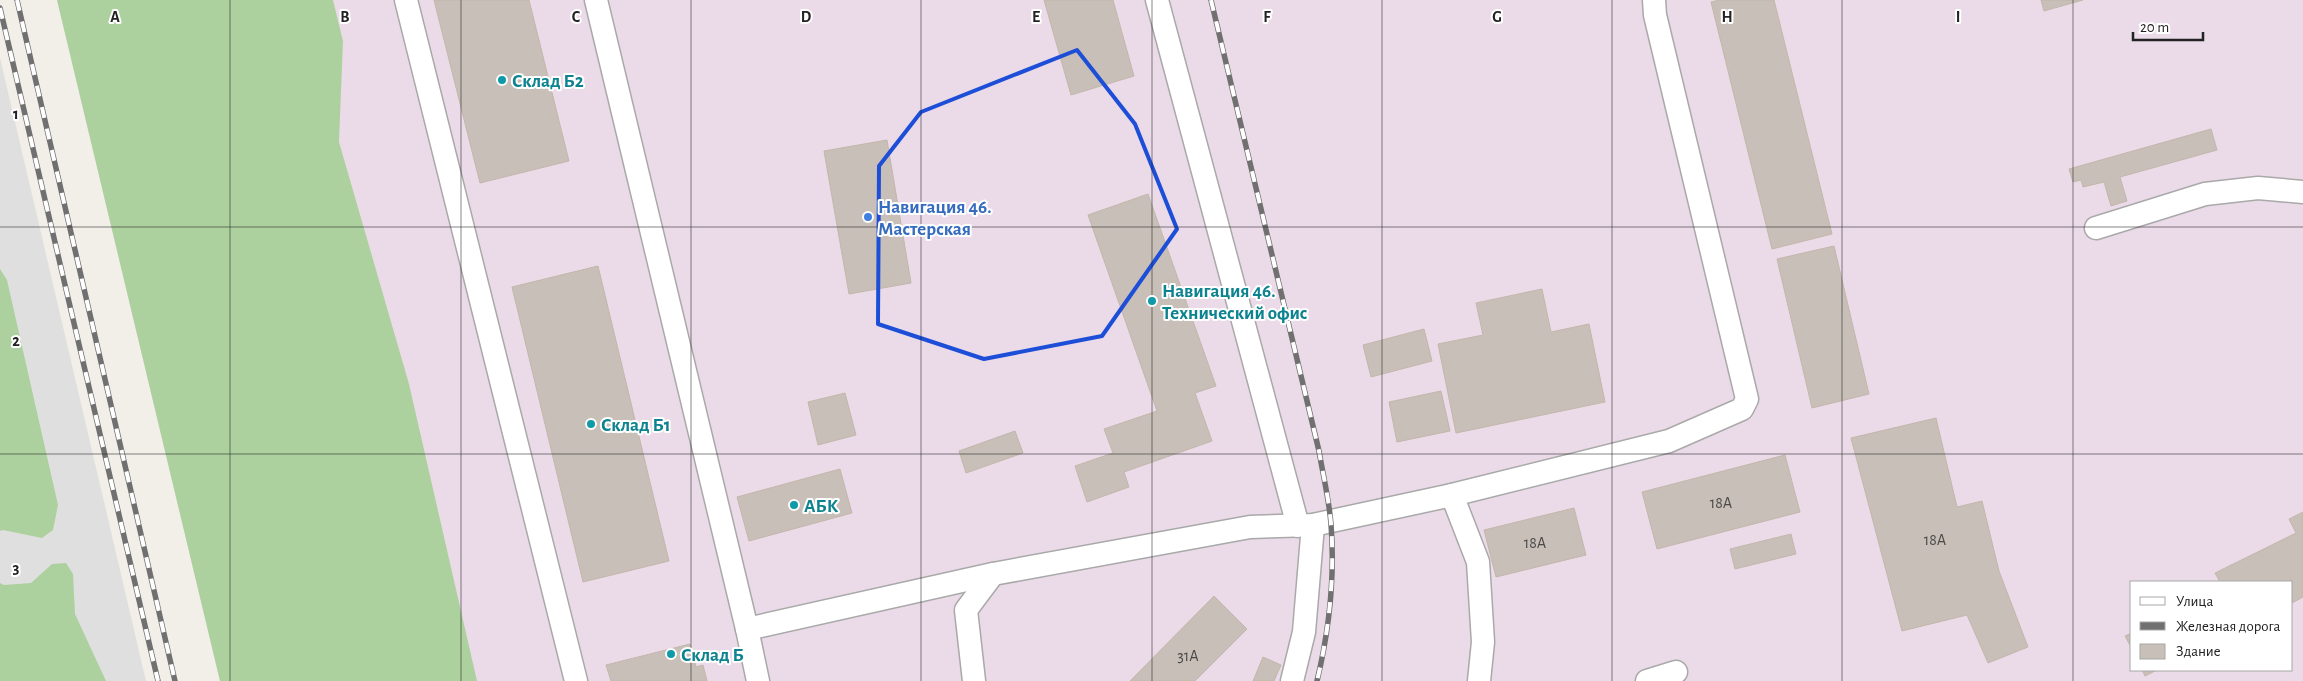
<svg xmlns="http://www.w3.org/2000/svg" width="2303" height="681" font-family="'Alegreya Sans',sans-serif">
  <rect width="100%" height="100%" fill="#f2efe9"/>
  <path fill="#e0dfdf" d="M 0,58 L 146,681 L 0,681 Z"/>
  <path fill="#ebdbe8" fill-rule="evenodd" d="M 57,0 L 2303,0 L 2303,681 L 220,681 ZM 2132,582 L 2292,582 L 2292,670 L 2132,670 Z"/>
  <g fill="#add19e">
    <path d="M 57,0 L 333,0 L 343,41 L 339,142 L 409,384 L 477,681 L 220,681 Z"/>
    <path d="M 0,269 L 7,280 L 58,505 L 53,530 L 42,538 L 3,530 L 0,531 Z"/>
    <path d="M 66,563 L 73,574 L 75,614 L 106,681 L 0,681 L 0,583 L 4,585 L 31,583 L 52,564 Z"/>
  </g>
  <g fill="#c7bfb8" stroke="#c4b6ab">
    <path d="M 434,0 L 529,0 L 569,161 L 480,183 Z"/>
    <path d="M 1044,0 L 1113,0 L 1134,76 L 1071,95 Z"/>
    <path d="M 1719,0 L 1774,0 L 1832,234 L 1772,249 L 1711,2 Z"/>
    <path d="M 2041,0 L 2083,0 L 2044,11 Z"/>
    <path d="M 2211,129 L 2217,150 L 2120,177 L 2127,201 L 2111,206 L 2104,182 L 2083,187 L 2081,180 L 2073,182 L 2069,169 Z"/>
    <path d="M 887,140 L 911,283 L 849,294 L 824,151 Z"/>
    <path d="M 1148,194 L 1216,386 L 1195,393 L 1212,441 L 1124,472 L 1129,487 L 1087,502 L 1075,466 L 1113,453 L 1104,429 L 1157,411 L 1088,215 Z"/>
    <path d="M 1834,246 L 1869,394 L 1812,408 L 1777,259 Z"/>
    <path d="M 598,266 L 669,561 L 583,582 L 512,287 Z"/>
    <path d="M 1542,289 L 1551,332 L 1589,324 L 1605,402 L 1456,433 L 1438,344 L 1483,335 L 1476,303 Z"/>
    <path d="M 1424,329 L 1432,361 L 1371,377 L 1363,345 Z"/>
    <path d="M 1441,391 L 1450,431 L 1397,442 L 1389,402 Z"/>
    <path d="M 845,393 L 856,435 L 818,445 L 808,402 Z"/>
    <path d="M 1936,418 L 1957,507 L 1982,501 L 1999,571 L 2028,647 L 1988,663 L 1967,615 L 1902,631 L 1851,438 Z"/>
    <path d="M 1015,431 L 1023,453 L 966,473 L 959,451 Z"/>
    <path d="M 1785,455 L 1800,512 L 1657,549 L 1642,492 Z"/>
    <path d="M 840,469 L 852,513 L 749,541 L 737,497 Z"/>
    <path d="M 1574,508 L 1586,555 L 1496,577 L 1484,530 Z"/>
    <path d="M 2303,512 L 2303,597 L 2292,603 L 2292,582 L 2220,582 L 2215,573 L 2296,533 L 2289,519 Z"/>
    <path d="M 1791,534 L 1796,554 L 1735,569 L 1730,549 Z"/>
    <path d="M 1214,596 L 1247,629 L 1195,681 L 1130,681 Z"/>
    <path d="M 2132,633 L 2132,649 L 2125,636 Z"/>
    <path d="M 690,644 L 696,667 L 703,665 L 707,681 L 611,681 L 606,665 Z"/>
    <path d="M 1263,657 L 1281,665 L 1274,681 L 1253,681 Z"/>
    <path d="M 2142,670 L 2157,670 L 2145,676 Z"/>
  </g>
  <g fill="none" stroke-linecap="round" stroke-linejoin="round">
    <defs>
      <g id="minor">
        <path d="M 406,0 L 576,681"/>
        <path d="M 596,0 L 747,629 L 993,574"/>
        <path d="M 1157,0 L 1298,526"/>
        <path d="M 2096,228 L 2205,194 L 2258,188 L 2303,192"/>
        <path d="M 1452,495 L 1478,562 L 1483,642 L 1479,681"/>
        <path d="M 747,629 L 758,681"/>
        <path d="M 974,681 L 966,610 L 993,574 L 1250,527 L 1313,525 L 1452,495 L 1669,441 L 1742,409 L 1747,399 L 1655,15 L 1654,0"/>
        <path d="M 1292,681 L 1304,632 L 1313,525"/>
        <path d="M 1647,681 L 1676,672"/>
      </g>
    </defs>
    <use href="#minor" stroke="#a9a9a9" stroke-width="25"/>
    <use href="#minor" stroke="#fff" stroke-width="22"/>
    <defs>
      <g id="rail">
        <path d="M 17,0 L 175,681"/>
        <path d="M 1211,0 L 1319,451 C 1323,475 1329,499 1331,524 C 1335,576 1329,631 1317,681"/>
        <path d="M 0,8 L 158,681"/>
      </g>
    </defs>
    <use href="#rail" stroke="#707070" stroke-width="5.5"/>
    <use href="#rail" stroke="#fff" stroke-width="4" stroke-dasharray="11" stroke-linecap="butt"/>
  </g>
  <path fill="none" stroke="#1d4ed8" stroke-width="4" stroke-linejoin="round" d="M 1077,50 L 1135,124 L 1177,229 L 1102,336 L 984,359 L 878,324 L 879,166 L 921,112 Z"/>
  <path fill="none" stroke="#222" stroke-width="1" stroke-opacity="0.55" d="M 230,0 L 230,681M 461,0 L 461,681M 691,0 L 691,681M 921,0 L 921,681M 1152,0 L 1152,681M 1382,0 L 1382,681M 1612,0 L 1612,681M 1842,0 L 1842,681M 2073,0 L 2073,681M 0,227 L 2303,227M 0,454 L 2303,454"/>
  <g fill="#0f9aa8" stroke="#fff" stroke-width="2">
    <circle cx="502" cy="80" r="5"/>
    <circle cx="1152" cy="301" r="5"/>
    <circle cx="591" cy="424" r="5"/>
    <circle cx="794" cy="505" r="5"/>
    <circle cx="671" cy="654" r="5"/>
  </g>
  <circle fill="#3f7fe0" stroke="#fff" stroke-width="2" cx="868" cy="217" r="5"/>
  <g text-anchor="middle" stroke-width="4" stroke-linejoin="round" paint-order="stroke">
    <g font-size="16" fill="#4b4948">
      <text x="1721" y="508">18А</text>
      <text x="1935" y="545">18А</text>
      <text x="1535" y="548">18А</text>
      <text x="1188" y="661">31А</text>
    </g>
    <g font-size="19" font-weight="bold" fill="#0d838f" stroke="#fff" text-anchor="start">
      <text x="512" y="87">Склад Б2</text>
      <text x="1162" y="297">Навигация 46.<tspan x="1162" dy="22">Технический офис</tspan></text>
      <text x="601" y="431">Склад Б1</text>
      <text x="804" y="512">АБК</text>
      <text x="681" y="661">Склад Б</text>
    </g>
    <g font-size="19" font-weight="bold" fill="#366cbe" stroke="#fff" text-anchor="start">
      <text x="878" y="213">Навигация 46.<tspan x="878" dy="22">Мастерская</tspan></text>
    </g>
  </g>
  <g font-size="16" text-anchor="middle" font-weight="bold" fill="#222" stroke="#fff" stroke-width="4" stroke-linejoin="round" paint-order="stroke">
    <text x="115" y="22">A</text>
    <text x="345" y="22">B</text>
    <text x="576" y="22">C</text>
    <text x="806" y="22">D</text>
    <text x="1036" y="22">E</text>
    <text x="1267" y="22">F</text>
    <text x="1497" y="22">G</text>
    <text x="1727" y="22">H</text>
    <text x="1958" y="22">I</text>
    <text x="16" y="119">1</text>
    <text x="16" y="346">2</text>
    <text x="16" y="573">3</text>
  </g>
  <rect x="2130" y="581" width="162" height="90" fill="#ffffff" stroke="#a7a7a7"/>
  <rect x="2140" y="597" width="25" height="8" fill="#ffffff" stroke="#a7a7a7"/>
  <text x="2176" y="606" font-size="15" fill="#222222">Улица</text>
  <rect x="2140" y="622" width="25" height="8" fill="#707070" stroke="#a7a7a7"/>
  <text x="2176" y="631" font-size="15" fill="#222222">Железная дорога</text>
  <rect x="2140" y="644" width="25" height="15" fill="#c7bfb8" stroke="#a7a7a7"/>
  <text x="2176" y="656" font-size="15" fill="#222222">Здание</text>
  <path d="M2133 32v8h70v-8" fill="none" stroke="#222222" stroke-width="2.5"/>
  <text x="2140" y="32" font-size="15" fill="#222222" stroke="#ffffff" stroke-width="4" paint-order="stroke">20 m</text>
</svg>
